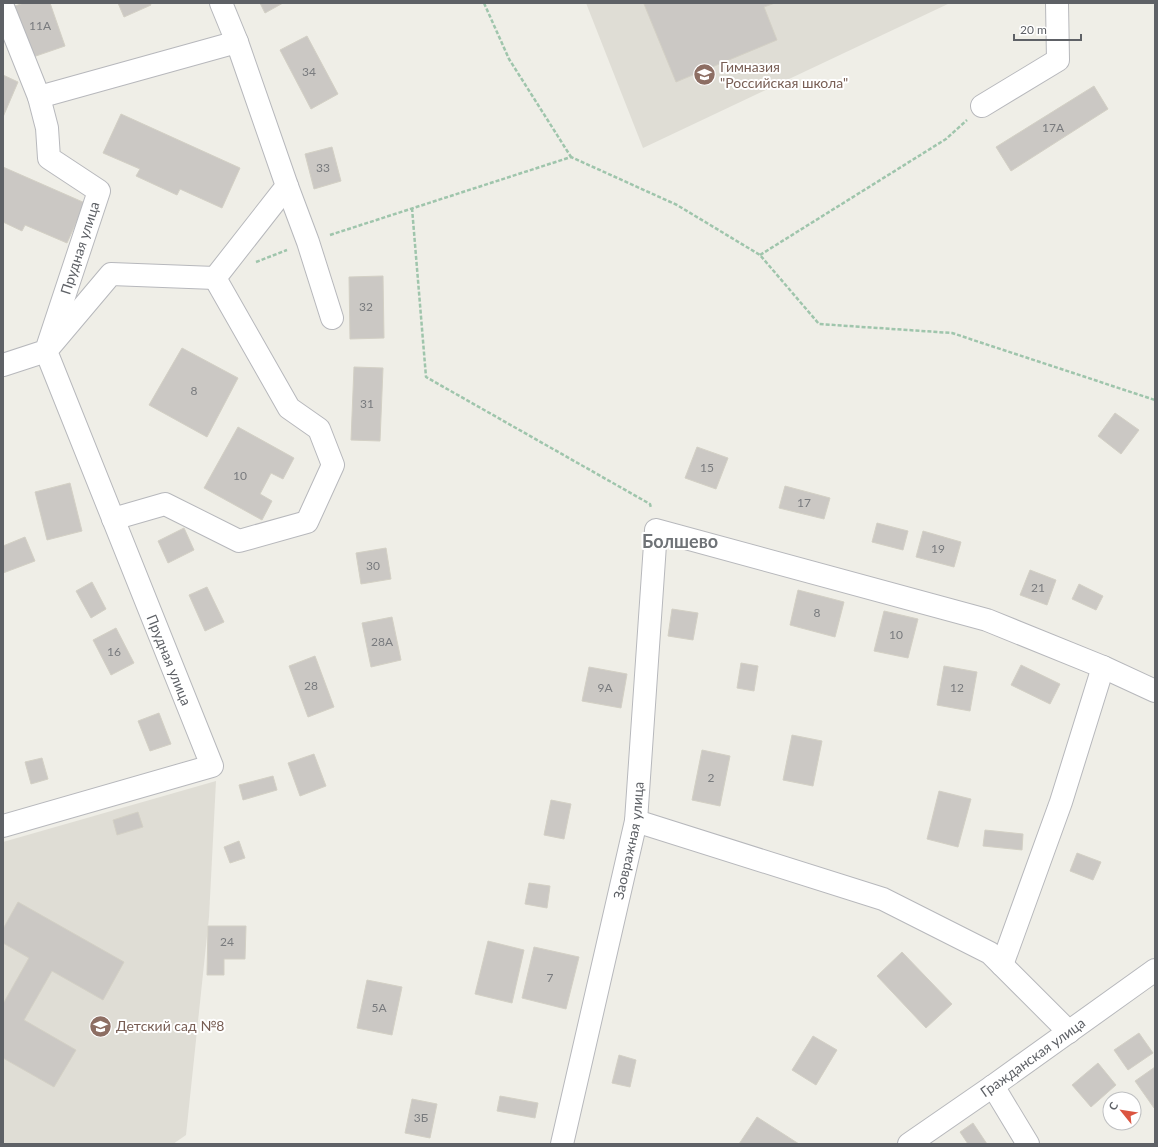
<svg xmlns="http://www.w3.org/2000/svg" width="1158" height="1147" font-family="Lato,sans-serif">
  <rect width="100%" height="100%" fill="#efeee7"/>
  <g fill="#dfddd5">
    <path d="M 586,3 L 950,3 L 643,148 Z"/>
    <path d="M 216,781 L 209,917 L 186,1135 L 173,1144 L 3,1144 L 3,842 Z"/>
  </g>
  <g fill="#cbc8c4" stroke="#d3d0c5">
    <path d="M 24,3 L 50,3 L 65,46 L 33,57 L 15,6 Z"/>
    <path d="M 118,3 L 150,3 L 151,5 L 124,17 Z"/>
    <path d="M 260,3 L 283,3 L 265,13 Z"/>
    <path d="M 648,3 L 775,3 L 764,7 L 777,40 L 676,82 L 644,4 Z"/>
    <path d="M 307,36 L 338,94 L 311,109 L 280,50 Z"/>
    <path d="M 3,75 L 18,82 L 3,117 Z"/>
    <path d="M 1094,86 L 1108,109 L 1011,171 L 996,147 Z"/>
    <path d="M 121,114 L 240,168 L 222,208 L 180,189 L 177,195 L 136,176 L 140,169 L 103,153 Z"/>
    <path d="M 332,147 L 341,181 L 314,189 L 305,154 Z"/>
    <path d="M 3,167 L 85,203 L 67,243 L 25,225 L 22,231 L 3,222 Z"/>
    <path d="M 383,276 L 384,338 L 350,339 L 349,277 Z"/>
    <path d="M 182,348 L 238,378 L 207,437 L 149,405 Z"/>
    <path d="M 354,367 L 383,368 L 380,441 L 351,440 Z"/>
    <path d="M 1115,413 L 1139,430 L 1121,454 L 1098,436 Z"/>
    <path d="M 238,427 L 294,458 L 283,479 L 271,473 L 260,494 L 272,501 L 262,520 L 204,488 Z"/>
    <path d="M 697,447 L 728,458 L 716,489 L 685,478 Z"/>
    <path d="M 70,483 L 82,531 L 47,540 L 35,492 Z"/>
    <path d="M 785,486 L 830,498 L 824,519 L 779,508 Z"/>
    <path d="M 877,523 L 908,531 L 903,550 L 872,542 Z"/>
    <path d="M 184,528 L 194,550 L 168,563 L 158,541 Z"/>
    <path d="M 923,531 L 961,542 L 954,567 L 916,557 Z"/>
    <path d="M 25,537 L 35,561 L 3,573 L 3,546 Z"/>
    <path d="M 386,548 L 391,579 L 361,584 L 356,553 Z"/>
    <path d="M 1030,570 L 1056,580 L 1047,605 L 1020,595 Z"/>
    <path d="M 92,582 L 106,609 L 91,618 L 76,591 Z"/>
    <path d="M 1079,584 L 1103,596 L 1096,610 L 1072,599 Z"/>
    <path d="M 207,587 L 224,622 L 205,631 L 189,595 Z"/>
    <path d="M 798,590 L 844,602 L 835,637 L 790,625 Z"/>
    <path d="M 672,609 L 698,613 L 693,640 L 668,636 Z"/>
    <path d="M 884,611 L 918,619 L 908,658 L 874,651 Z"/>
    <path d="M 392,617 L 401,660 L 371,667 L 362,623 Z"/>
    <path d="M 116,628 L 134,663 L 111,675 L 93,640 Z"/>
    <path d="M 315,656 L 334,707 L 308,717 L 289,666 Z"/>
    <path d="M 741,663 L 758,666 L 754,691 L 737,688 Z"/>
    <path d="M 1021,665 L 1060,684 L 1050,704 L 1011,685 Z"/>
    <path d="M 944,666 L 977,672 L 970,711 L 937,705 Z"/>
    <path d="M 589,667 L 627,674 L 621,708 L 582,701 Z"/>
    <path d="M 159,713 L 171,744 L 150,751 L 138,721 Z"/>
    <path d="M 792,735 L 822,741 L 813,786 L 783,780 Z"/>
    <path d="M 702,750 L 730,756 L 720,806 L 692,800 Z"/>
    <path d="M 314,754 L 326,786 L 300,796 L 288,763 Z"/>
    <path d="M 42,758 L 48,779 L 31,784 L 25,762 Z"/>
    <path d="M 273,776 L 277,790 L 243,800 L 239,785 Z"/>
    <path d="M 939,791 L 971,799 L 958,847 L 927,839 Z"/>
    <path d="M 551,800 L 571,804 L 564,839 L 544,835 Z"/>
    <path d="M 138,812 L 143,827 L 117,835 L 113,820 Z"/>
    <path d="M 985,830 L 1023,834 L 1022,850 L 983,846 Z"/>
    <path d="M 239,841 L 245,858 L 230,863 L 224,847 Z"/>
    <path d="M 1077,853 L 1101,862 L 1093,880 L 1070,871 Z"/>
    <path d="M 529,883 L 550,886 L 547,908 L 525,904 Z"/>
    <path d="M 18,902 L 124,962 L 103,1000 L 52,971 L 24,1020 L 76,1050 L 54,1087 L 3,1058 L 3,1004 L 29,958 L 3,943 L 3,929 Z"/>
    <path d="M 208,926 L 246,926 L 245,959 L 224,959 L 224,975 L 207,975 Z"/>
    <path d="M 488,941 L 524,950 L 512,1003 L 475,994 Z"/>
    <path d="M 534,947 L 579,957 L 566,1009 L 522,998 Z"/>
    <path d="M 902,952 L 952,1004 L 926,1028 L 877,976 Z"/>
    <path d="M 367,980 L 402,987 L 392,1035 L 357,1028 Z"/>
    <path d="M 1139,1033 L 1153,1053 L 1128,1070 L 1114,1050 Z"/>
    <path d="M 813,1036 L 837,1050 L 816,1085 L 792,1070 Z"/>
    <path d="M 619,1055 L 636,1060 L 630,1087 L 612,1083 Z"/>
    <path d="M 1098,1063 L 1116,1085 L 1091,1107 L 1072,1085 Z"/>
    <path d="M 1155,1067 L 1155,1107 L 1154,1108 L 1135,1081 Z"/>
    <path d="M 500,1096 L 538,1103 L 535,1118 L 497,1111 Z"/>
    <path d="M 412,1099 L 437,1104 L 430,1138 L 405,1133 Z"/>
    <path d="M 757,1117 L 799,1144 L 739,1144 Z"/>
    <path d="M 973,1123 L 987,1144 L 968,1144 L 960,1132 Z"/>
  </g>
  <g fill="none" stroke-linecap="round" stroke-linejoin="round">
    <defs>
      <g id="minor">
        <path d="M 3,7 L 39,97 L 47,128 L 49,158 L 99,191 L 46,351 L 3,365"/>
        <path d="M 39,97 L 237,42"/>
        <path d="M 982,106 L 1058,60 L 1057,3"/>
        <path d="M 287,186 L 308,242 L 332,318"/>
        <path d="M 113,519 L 165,504 L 239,541 L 307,522 L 333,465 L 319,429 L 289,408 L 215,278 L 287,186 L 237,42 L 221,3"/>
        <path d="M 636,821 L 883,899 L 990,953 L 1069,1032"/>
        <path d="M 3,826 L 212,766 L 46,351 L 111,274 L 215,278"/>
        <path d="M 1002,965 L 1061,802 L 1103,667"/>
        <path d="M 993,1086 L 1028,1144"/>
        <path id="s1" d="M 562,1144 L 636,821 L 656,530 L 987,620 L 1103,667 L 1155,691"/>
        <path id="s2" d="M 909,1144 L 993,1086 L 1155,970"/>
      </g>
    </defs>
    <use href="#minor" stroke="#b7b8bc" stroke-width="24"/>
    <g stroke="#9fc5ac" stroke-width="2.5" stroke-dasharray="4 2" stroke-linecap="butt">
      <path d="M 484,3 L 509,59 L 571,157"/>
      <path d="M 412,208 L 426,377 L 650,504 L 651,508"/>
      <path d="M 330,235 L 571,157 L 677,205 L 760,255 L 819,324 L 952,333 L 1155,400"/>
      <path d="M 760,255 L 946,139 L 967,120"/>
      <path d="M 256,262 L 287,250"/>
    </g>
    <use href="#minor" stroke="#fff" stroke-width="22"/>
  </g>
  <defs>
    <symbol id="school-disc" viewBox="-11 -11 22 22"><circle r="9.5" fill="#8d6e63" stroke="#fff"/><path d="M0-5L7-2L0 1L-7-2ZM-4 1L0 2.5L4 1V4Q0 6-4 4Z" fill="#fff"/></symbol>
  </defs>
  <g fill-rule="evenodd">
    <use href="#school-disc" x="692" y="62" width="25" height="25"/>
    <use href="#school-disc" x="88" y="1014" width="25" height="25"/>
  </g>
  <g text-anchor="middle" stroke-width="4" stroke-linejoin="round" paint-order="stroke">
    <g font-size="12" fill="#797b7e">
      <text x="40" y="30">11А</text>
      <text x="309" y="76">34</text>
      <text x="1053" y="132">17А</text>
      <text x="323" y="172">33</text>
      <text x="366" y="311">32</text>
      <text x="194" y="395">8</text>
      <text x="367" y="408">31</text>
      <text x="707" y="472">15</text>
      <text x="240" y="480">10</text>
      <text x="804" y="507">17</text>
      <text x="938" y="553">19</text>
      <text x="373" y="570">30</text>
      <text x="1038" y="592">21</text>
      <text x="817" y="617">8</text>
      <text x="896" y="639">10</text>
      <text x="382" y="646">28А</text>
      <text x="114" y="656">16</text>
      <text x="311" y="690">28</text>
      <text x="605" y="692">9А</text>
      <text x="957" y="692">12</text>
      <text x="711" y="782">2</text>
      <text x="227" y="946">24</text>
      <text x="550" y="982">7</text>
      <text x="379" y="1012">5А</text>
      <text x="421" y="1122">3Б</text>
    </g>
    <g font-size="14" fill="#785e54" stroke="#fff" text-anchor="start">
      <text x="720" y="72">Гимназия<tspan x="720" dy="16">"Российская школа"</tspan></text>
      <text x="116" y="1031">Детский сад №8</text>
    </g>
    <g font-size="14" fill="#5e6166" stroke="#fff">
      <text transform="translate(80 248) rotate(-72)" y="5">Прудная улица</text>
      <text transform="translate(169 660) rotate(68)" y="5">Прудная улица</text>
      <text dy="5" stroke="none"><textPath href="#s1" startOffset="311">Заовражная улица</textPath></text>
      <text dy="5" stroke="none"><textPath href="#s2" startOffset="151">Гражданская улица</textPath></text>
    </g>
    <g font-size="18" font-weight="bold" fill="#6f7377" stroke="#fff">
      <text x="680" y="548">Болшево</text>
    </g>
  </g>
  <rect width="1158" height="1147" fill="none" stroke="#5e6166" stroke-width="8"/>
  <g transform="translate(1122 1111) rotate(300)"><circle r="19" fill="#ffffff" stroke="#bfc0c2"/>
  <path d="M0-3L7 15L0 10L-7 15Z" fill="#db5541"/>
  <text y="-6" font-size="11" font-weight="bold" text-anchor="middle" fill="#5e6166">С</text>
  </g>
  <path d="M1014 34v6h67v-6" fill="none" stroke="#5e6166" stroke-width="2"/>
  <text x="1020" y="34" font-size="12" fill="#5e6166" stroke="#ffffff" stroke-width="3" paint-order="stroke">20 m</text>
</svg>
